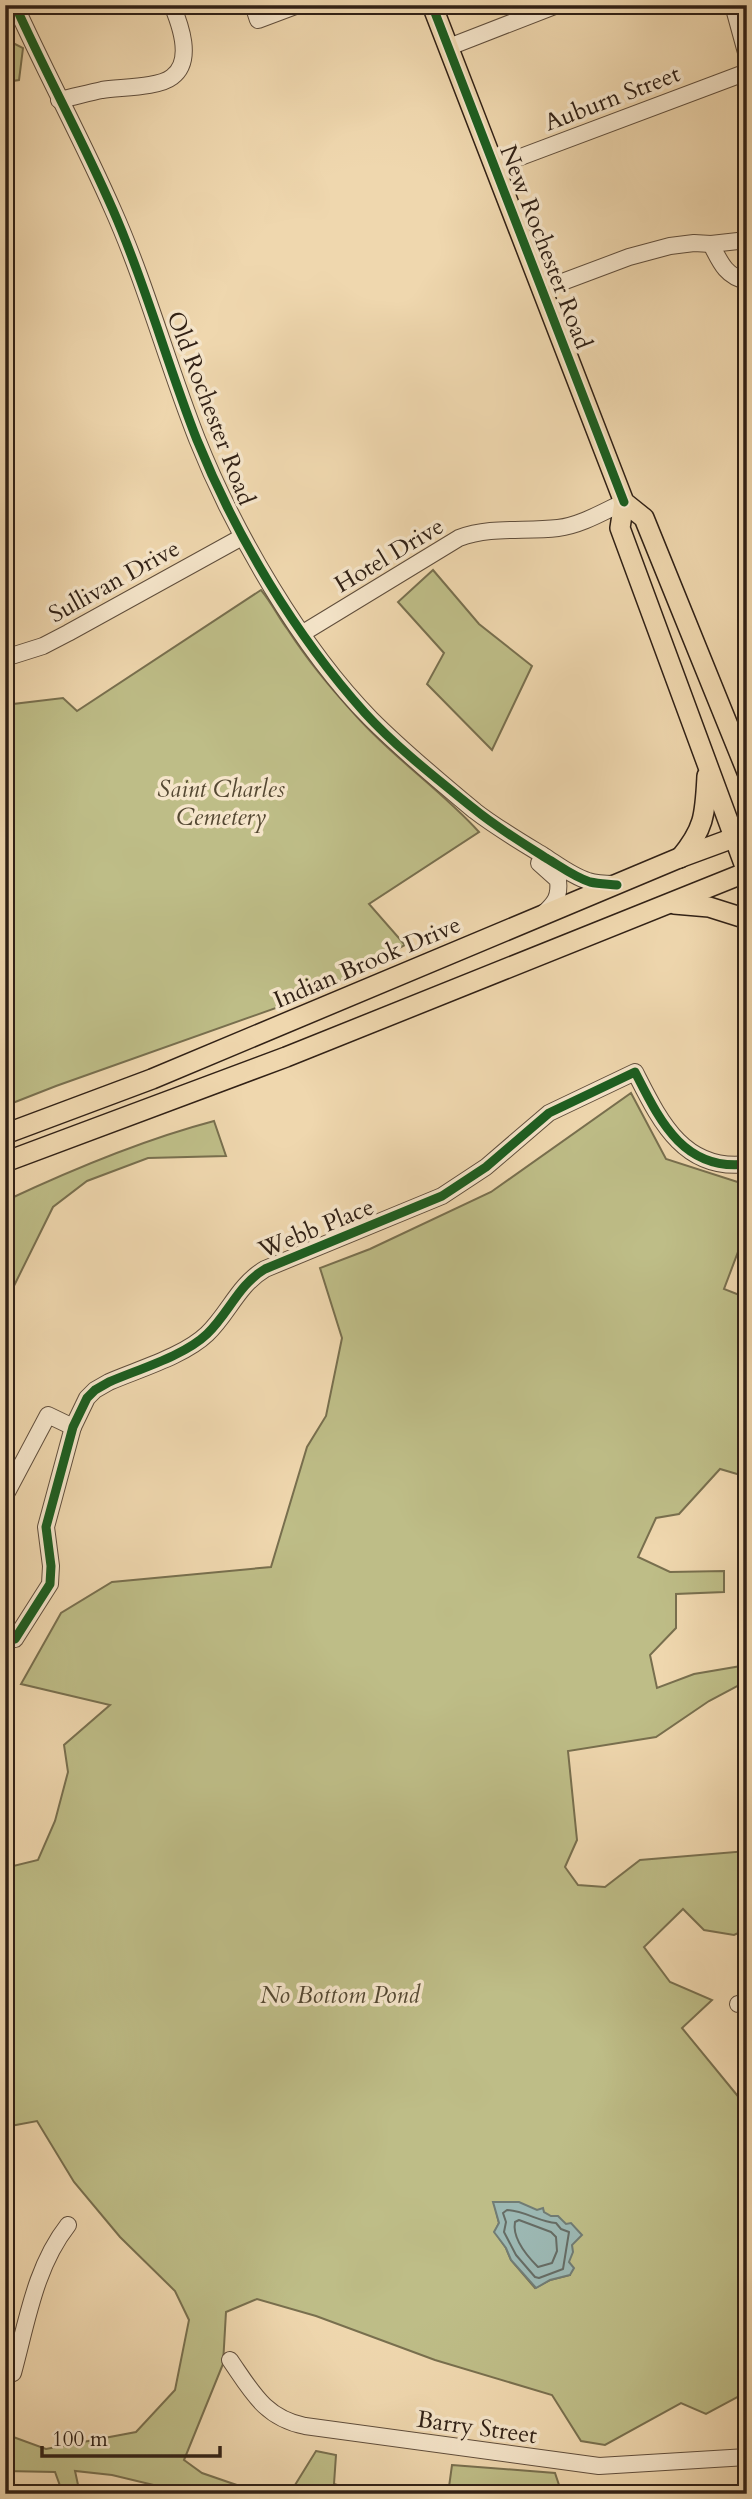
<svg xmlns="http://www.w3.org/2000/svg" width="752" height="2499" font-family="Cardo,serif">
  <rect width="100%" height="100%" fill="#efd7ae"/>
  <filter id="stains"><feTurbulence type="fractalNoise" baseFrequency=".00286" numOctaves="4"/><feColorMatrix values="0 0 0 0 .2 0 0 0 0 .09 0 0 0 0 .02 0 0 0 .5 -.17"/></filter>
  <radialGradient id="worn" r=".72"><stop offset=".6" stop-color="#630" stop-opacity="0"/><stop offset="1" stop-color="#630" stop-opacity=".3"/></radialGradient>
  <g fill="#bebd87" stroke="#786f4e" stroke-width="2" fill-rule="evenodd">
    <path d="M 5,39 L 23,48 L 19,80 L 5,82 Z"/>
    <path d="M 433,570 L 479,624 L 532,666 L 492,750 L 427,684 L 444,653 L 398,602 Z"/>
    <path d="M 261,590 C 272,603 278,617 288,630 C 308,661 333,691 358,718 C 395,759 442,791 479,832 L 369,904 L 405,945 L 318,993 L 56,1086 L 5,1106 L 5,705 L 63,698 L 77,711 Z"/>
    <path d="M 631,1093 L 666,1159 L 747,1185 L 747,1228 L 724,1289 L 747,1298 L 747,1477 L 720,1469 L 679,1514 L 656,1518 L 638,1557 L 670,1572 L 724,1571 L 724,1592 L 676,1594 L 676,1628 L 650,1655 L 657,1688 L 694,1674 L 747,1665 L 747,1681 L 709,1701 L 656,1737 L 568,1751 L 577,1840 L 565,1867 L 578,1885 L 605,1887 L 640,1860 L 747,1851 L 747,1929 L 734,1935 L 704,1930 L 683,1909 L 644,1947 L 670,1982 L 712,2000 L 682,2028 L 741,2100 L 747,2098 L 747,2392 L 706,2414 L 681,2403 L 605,2445 L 581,2441 L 552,2395 L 435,2360 L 316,2316 L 257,2299 L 226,2312 L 223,2364 L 184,2460 L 202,2473 L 263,2494 L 191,2494 L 112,2475 L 75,2471 L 80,2494 L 63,2494 L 55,2472 L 5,2471 L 5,2434 L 46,2449 L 136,2432 L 175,2390 L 189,2320 L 175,2291 L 120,2237 L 74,2182 L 37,2121 L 5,2127 L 5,1868 L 38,1860 L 55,1821 L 68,1772 L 64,1745 L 110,1705 L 21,1684 L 61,1613 L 112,1582 L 271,1567 L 307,1447 L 326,1416 L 342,1338 L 320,1268 L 370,1249 L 491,1192 ZM 494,2202 C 521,2204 542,2211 566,2225 L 570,2275 L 550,2280 L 535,2288 L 511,2260 L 506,2248 L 495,2232 L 499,2223 Z"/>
    <path d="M 214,1121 L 226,1156 L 148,1158 L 87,1181 L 53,1207 L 5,1304 L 5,1201 C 73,1169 142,1140 214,1121 Z"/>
    <path d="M 316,2451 L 336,2455 L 334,2484 L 366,2494 L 279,2494 L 295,2485 Z"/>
    <path d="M 452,2465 L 555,2473 L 562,2494 L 448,2494 Z"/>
  </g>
  <path fill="#9cb8b3" stroke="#717c74" stroke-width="2" d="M 493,2202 L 519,2202 L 537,2210 L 543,2208 L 544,2212 L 551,2216 L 558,2216 L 566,2224 L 571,2223 L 582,2235 L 572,2245 L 573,2252 L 569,2262 L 574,2268 L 570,2275 L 550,2280 L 536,2288 L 511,2260 L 506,2248 L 494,2232 L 499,2223 Z"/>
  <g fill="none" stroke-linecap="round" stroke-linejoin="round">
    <g stroke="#666c64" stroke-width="2">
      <path d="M 507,2210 C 525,2211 540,2222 556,2223 L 561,2229 L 569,2232 L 563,2269 L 539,2278 L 535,2277 L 516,2255 L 504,2232 L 506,2222 L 503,2213 Z"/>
      <path d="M 519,2220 L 551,2232 L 556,2237 L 557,2251 L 552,2263 L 538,2267 C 527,2256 512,2238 515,2222 Z"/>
    </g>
    <defs>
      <g id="minor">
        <path d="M 15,5 C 46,74 83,141 113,210 C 146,284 167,363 197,439 C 234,532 301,648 371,719 C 404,752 440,782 475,811 C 497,828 521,842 544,856 C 558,865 572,876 588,881 C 596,884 606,884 615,884"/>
        <path d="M 253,5 L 258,20 L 298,5"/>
        <path d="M 733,5 L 747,56"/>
        <path d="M 449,47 L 557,5"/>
        <path d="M 59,100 C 73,97 88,93 102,90 C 120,87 158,88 172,77 C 194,61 180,24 172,5"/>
        <path d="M 494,167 L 747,72"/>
        <path d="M 711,244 C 720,262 726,277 747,281"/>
        <path d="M 541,290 L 629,257 L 670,246 L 694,243 L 711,244 L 747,240"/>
        <path d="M 303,633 L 459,538 C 491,526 525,532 558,528 C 581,525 603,512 624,502"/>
        <path d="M 5,658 L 43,646 L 68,633 L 242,537"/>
        <path d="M 539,863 L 558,880 C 560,897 555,903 543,914"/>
        <path d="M 5,1496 L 48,1415 L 73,1427"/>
        <path d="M 5,1632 L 15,1639 L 50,1584 L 51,1566 L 46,1527 L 73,1427 L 87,1398 L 95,1390 L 109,1382 C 139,1369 184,1356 207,1334 C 229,1313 238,1285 265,1269 L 442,1196 L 486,1167 L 549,1113 L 635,1072 C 659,1119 683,1172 747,1164"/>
        <path d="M 738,2004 L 747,2003"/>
        <path d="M 230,2360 C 252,2392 265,2418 305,2426 L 599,2466 L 747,2457"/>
        <path d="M 5,2372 L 13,2373 C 27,2322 35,2267 68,2225"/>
      </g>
      <g id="major">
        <path d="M 432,5 L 624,502 L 644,518 L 747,772"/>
        <path d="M 624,502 L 620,528 L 747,872"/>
        <path d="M 680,858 C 705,828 705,814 707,776"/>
        <path d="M 674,904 L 709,907 L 747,919"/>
        <path d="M 5,1134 L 152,1079 L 679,858 L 747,833"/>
        <path d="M 5,1162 L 286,1057 L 747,872"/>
      </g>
    </defs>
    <use href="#minor" stroke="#604e3c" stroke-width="18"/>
    <use href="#major" stroke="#312116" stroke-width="22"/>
    <use href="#minor" stroke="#f5e5ca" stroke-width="16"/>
    <use href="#major" stroke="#efd7ae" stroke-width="19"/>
    <defs>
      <g id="cycleway">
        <path d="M 15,5 C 46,74 83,141 113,210 C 146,285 167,364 197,440 C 236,536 295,635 365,713 C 397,748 436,778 473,808 C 496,827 521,842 546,858 C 560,866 574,877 590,882 C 599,884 608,884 617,885"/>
        <path d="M 432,5 L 624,502"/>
        <path d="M 5,1632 L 15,1639 L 50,1584 L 51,1566 L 46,1527 L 73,1427 L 87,1398 L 95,1390 L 109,1382 C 139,1369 184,1356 207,1334 C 229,1313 238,1285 265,1269 L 442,1196 L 486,1167 L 549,1113 L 635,1072 C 659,1119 683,1172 747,1164"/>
      </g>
    </defs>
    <use href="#cycleway" stroke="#f5e5ca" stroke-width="13"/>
    <use href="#cycleway" stroke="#1b5e20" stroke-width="9"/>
  </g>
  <g text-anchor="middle" stroke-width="7" stroke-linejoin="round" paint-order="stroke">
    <g font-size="24" fill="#312116" stroke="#f5e5ca">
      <text transform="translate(612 98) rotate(-21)" y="8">Auburn Street</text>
      <text transform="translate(546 247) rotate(69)" y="8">New Rochester Road</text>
      <text transform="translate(211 408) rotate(69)" y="8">Old Rochester Road</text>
      <text transform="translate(389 555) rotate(-31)" y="8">Hotel Drive</text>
      <text transform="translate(114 581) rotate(-29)" y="8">Sullivan Drive</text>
      <text transform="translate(367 962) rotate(-23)" y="8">Indian Brook Drive</text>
      <text transform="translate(316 1228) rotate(-22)" y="8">Webb Place</text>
      <text transform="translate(477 2427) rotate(8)" y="8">Barry Street</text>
    </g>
    <g font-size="24" font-style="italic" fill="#544832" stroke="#f5e5ca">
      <text x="221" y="797">Saint Charles<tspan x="221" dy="28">Cemetery</tspan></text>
      <text x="340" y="2003">No Bottom Pond</text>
    </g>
  </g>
  <rect width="752" height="2499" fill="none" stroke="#efd7ae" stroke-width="28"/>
  <rect x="7" y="7" width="738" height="2485" fill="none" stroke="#312116" stroke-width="3.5"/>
  <rect x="14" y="14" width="724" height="2471" fill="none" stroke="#312116" stroke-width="2"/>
  <path d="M42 2446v10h178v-10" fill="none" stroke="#312116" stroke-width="3.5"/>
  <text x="52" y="2446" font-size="21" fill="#312116" stroke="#f5e5ca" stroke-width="5" paint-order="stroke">100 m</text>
  <rect width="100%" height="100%" filter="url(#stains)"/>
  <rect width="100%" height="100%" fill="url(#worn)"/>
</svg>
